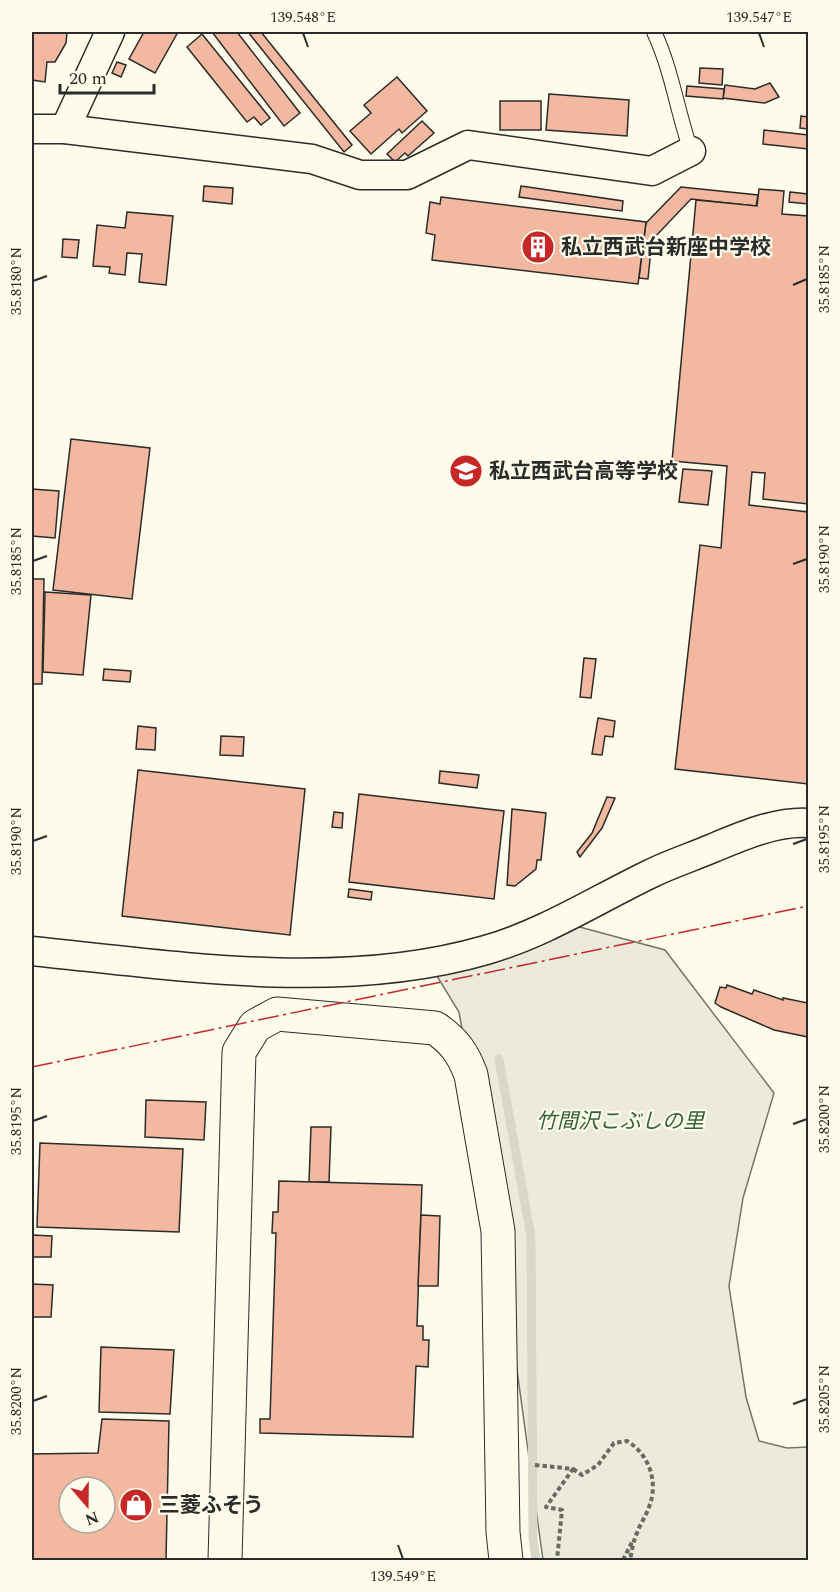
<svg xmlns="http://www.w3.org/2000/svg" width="840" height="1592" font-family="Spectral,'Noto Sans JP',serif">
  <rect width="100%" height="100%" fill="#fdfbea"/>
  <path fill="#ecebdb" stroke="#74746e" stroke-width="1.5" d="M 561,922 L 665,950 L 774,1093 L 743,1198 L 729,1286 L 746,1397 L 759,1441 L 787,1448 L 808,1447 L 808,1560 L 543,1560 L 498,1231 L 459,1012 L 429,963 Z"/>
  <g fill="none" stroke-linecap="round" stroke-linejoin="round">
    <path stroke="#d8d7c9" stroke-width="9" d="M 499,1059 L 531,1237 L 533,1538 L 536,1560"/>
  </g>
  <g fill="#f2b8a0" stroke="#2b2b2b" stroke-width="1.5" fill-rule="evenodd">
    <path d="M 32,32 L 67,32 L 66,43 L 55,62 L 47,62 L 45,82 L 32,80 Z"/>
    <path d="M 144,32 L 178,32 L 155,73 L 129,59 Z"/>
    <path d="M 212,32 L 237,32 L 300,113 L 284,126 Z"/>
    <path d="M 248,32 L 261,32 L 352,145 L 344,152 Z"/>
    <path d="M 202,34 L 270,118 L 261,125 L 254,117 L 247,122 L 187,47 Z"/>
    <path d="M 117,62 L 126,65 L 121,77 L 112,73 Z"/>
    <path d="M 700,68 L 723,69 L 722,85 L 699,83 Z"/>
    <path d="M 397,77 L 427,111 L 402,133 L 399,129 L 371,154 L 350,131 L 371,113 L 364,105 Z"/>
    <path d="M 770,83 L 779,97 L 765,103 L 723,98 L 725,85 L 755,89 Z"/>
    <path d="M 687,86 L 724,89 L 723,99 L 686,96 Z"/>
    <path d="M 549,94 L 629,100 L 627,136 L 546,130 Z"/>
    <rect x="500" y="101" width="41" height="29"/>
    <path d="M 801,116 L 808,117 L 808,129 L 800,128 Z"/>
    <path d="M 422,121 L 434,133 L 408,156 L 405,153 L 395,162 L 387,154 Z"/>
    <path d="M 764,130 L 808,135 L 808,149 L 763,144 Z"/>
    <path d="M 204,186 L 233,188 L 232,204 L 203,201 Z"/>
    <path d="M 521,186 L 623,201 L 622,211 L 519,197 Z"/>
    <path d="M 681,187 L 758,195 L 756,206 L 691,199 L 652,240 L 648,279 L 639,278 L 646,223 Z"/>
    <path d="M 759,189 L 784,191 L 782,214 L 808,216 L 808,504 L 763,499 L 765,473 L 752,472 L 749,505 L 808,512 L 808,784 L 675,769 L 700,545 L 721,548 L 727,466 L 672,461 L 696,200 L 757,206 Z"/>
    <path d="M 790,192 L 808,194 L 808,204 L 789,202 Z"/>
    <path d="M 441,197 L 646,222 L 638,284 L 432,260 L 435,235 L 426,233 L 430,202 L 440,204 Z"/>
    <path d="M 127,212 L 173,216 L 166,285 L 139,282 L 142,254 L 127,253 L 125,275 L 109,273 L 110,267 L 93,266 L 97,225 L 125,228 Z"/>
    <path d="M 63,239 L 79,240 L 77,258 L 62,257 Z"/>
    <path d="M 71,439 L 150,448 L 132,599 L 53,590 Z"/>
    <path d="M 683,469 L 712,471 L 708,505 L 679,502 Z"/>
    <path d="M 32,489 L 59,491 L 55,538 L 32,536 Z"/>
    <path d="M 32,579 L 44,579 L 42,684 L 32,684 Z"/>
    <path d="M 45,592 L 91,595 L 83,675 L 43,672 Z"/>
    <path d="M 584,658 L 596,659 L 591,698 L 580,697 Z"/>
    <path d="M 104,669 L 131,671 L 130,682 L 103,680 Z"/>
    <path d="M 598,718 L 615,721 L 613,737 L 605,736 L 602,755 L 592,754 Z"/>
    <path d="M 138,726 L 156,728 L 155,750 L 136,749 Z"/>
    <path d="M 221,736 L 244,737 L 243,756 L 220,755 Z"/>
    <path d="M 138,770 L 305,789 L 290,935 L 122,916 Z"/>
    <path d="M 440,771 L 479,775 L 477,788 L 439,783 Z"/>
    <path d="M 359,794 L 504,811 L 494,899 L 349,882 Z"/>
    <path d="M 607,797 L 615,798 L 602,828 L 580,857 L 577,852 L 592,833 Z"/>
    <path d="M 512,809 L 546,813 L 541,860 L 537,860 L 536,869 L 515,886 L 507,885 Z"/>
    <path d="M 334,812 L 343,813 L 342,828 L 332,827 Z"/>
    <path d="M 349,889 L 372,892 L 371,900 L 348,897 Z"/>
    <path d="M 727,985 L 752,994 L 754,990 L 783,1000 L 783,998 L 808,1003 L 808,1037 L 774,1030 L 721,1007 L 715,1003 L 720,987 L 726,988 Z"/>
    <path d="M 146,1100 L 206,1102 L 204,1140 L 145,1137 Z"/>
    <path d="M 311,1127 L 331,1127 L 329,1182 L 309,1182 Z"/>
    <path d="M 40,1143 L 183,1149 L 179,1232 L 37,1227 Z"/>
    <path d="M 279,1181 L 422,1185 L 417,1326 L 423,1326 L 423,1340 L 429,1340 L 428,1367 L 416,1366 L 413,1437 L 260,1433 L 260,1419 L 270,1419 L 276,1233 L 272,1233 L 273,1212 L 278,1212 Z"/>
    <path d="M 421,1215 L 440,1216 L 438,1286 L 418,1286 Z"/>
    <path d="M 32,1235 L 52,1236 L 51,1257 L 32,1257 Z"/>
    <path d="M 32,1284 L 53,1285 L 51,1317 L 32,1317 Z"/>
    <path d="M 101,1347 L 174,1350 L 170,1414 L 99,1412 Z"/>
    <path d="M 102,1419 L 169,1421 L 166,1560 L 32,1560 L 32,1454 L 98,1453 ZM 69,1487 L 105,1487 L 105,1523 L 69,1523 Z"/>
  </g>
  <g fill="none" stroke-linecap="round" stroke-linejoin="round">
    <defs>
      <path id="lane" d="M 654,32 C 672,70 677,111 691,151"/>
      <g id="street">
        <path d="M 32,129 L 65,129 L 312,159 L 360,175 L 407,175 L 468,145 L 652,171 L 691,151"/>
        <path d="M 65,129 L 110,32"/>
        <path d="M 32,951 C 179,966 341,992 486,950 C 545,933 596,900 650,874 C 670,864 692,857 713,848 C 742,836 776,821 808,823"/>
      </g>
      <path id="secondary" d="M 225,1560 L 239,1052 L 255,1026 L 277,1014 L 435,1028 C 454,1041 463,1053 471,1075 L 498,1231 L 503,1532 L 506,1560"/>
    </defs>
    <use href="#lane" stroke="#2b2b2b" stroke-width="16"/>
    <use href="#street" stroke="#2b2b2b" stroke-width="31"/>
    <use href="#secondary" stroke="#2b2b2b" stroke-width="35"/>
    <g stroke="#6a6964" stroke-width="4" stroke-dasharray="4.5 3" stroke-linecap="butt">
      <path d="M 535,1465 L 573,1469 L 546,1507 L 562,1510 L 557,1560"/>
      <path d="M 573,1469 L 582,1475 L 598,1465 L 614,1443 L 627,1441 C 649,1454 659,1482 649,1507 C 646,1516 640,1524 637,1533 C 633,1541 632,1551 630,1560"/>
      <path d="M 623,1560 L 633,1540"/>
    </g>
    <use href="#lane" stroke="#fdfbea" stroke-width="14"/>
    <use href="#street" stroke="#fdfbea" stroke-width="28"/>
    <use href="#secondary" stroke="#fdfbea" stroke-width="33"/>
    <path stroke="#c62828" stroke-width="1.5" stroke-dasharray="21 4.5 3 4.5" stroke-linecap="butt" d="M 32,1067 L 808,906"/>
  </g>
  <path fill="none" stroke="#2b2b2b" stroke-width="2" d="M 303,33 L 308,47M 759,33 L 764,47M 33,281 L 47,276M 793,285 L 807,279M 33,561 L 47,556M 793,564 L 807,559M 33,841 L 47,836M 793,844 L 807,839M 33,1121 L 47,1116M 793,1124 L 807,1119M 33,1401 L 47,1396M 793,1404 L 807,1399M 398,1545 L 403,1559"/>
  <defs>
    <symbol id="building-disc" viewBox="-11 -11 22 22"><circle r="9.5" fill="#c62828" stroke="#fdfbea"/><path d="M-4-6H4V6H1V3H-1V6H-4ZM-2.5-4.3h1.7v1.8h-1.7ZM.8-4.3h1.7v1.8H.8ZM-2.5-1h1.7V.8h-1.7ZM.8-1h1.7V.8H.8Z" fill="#fff"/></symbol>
    <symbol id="school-disc" viewBox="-11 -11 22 22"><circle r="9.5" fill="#c62828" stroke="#fdfbea"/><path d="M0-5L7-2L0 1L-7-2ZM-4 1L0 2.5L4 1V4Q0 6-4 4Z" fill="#fff"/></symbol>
    <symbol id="shop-disc" viewBox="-11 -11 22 22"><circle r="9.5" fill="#c62828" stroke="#fdfbea"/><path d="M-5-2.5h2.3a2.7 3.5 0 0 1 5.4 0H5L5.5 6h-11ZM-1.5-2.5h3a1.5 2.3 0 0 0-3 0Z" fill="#fff"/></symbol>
  </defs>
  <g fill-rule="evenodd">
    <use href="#building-disc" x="519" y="228" width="38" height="38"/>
    <use href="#school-disc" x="447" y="452" width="38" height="38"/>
    <use href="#shop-disc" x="117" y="1486" width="38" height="38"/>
  </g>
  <g text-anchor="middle" stroke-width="4.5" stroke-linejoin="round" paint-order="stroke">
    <g font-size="21" font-weight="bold" fill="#2b2b2b" stroke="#fdfbea" text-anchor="start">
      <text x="561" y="254">私立西武台新座中学校</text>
      <text x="489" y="478">私立西武台高等学校</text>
      <text x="159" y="1512">三菱ふそう</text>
    </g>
    <g font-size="21" font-style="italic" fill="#34623c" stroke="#fdfbea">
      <text x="620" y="1128">竹間沢こぶしの里</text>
    </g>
  </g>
  <rect width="840" height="1592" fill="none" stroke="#fdfbea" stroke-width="66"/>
  <g transform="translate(87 1505) rotate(160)"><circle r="28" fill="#fdfbea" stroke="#a9a89e" stroke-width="1.5"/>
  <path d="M0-4.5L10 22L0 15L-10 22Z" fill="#c62828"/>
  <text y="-9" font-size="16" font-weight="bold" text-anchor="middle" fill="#2b2b2b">N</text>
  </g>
  <path d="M60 84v9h94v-9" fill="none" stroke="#2b2b2b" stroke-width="3"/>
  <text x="69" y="84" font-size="18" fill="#2b2b2b" stroke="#fdfbea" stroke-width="4.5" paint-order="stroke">20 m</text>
  <rect x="33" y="33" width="774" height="1526" fill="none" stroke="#2b2b2b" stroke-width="2"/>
  <g font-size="15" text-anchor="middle" fill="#2b2b2b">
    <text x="303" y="22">139.548°E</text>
    <text x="759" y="22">139.547°E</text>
    <text transform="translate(824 279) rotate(-90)" y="5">35.8185°N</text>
    <text transform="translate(16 281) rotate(-90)" y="5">35.8180°N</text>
    <text transform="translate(824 559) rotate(-90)" y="5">35.8190°N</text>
    <text transform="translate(16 561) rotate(-90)" y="5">35.8185°N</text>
    <text transform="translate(824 839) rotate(-90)" y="5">35.8195°N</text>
    <text transform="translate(16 841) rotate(-90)" y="5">35.8190°N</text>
    <text transform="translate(824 1119) rotate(-90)" y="5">35.8200°N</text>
    <text transform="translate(16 1121) rotate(-90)" y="5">35.8195°N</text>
    <text transform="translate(824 1399) rotate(-90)" y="5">35.8205°N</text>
    <text transform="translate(16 1401) rotate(-90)" y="5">35.8200°N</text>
    <text x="403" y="1581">139.549°E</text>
  </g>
</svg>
